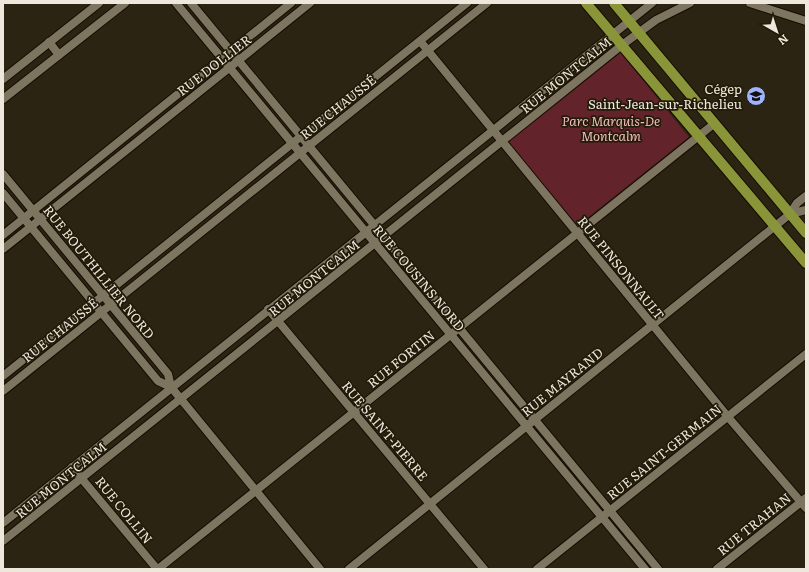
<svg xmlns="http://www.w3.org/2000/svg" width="809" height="572" font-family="Literata,serif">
  <rect width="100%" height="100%" fill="#2c2413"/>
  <path fill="#62232a" d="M 620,52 L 689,137 L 576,227 L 506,143 Z"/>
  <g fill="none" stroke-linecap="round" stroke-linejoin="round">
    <defs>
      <g id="minor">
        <path d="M 176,3 L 645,569"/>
        <path d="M 191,3 L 658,569"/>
        <path d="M 750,3 L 806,21"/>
        <path d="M 420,41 L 728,417 L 806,508"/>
        <path d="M 49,42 L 59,55"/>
        <path d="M 3,79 L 99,3"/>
        <path d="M 3,99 L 125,3"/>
        <path d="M 3,174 L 168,374 L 171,387"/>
        <path d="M 3,193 L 158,381 L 171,387 L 320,569"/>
        <path d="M 790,214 L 806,210"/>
        <path d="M 3,235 L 291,3"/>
        <path d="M 3,249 L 310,3"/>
        <path d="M 268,309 L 484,569"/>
        <path d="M 3,376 L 467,3"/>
        <path d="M 3,391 L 487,3"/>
        <path d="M 72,467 L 157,569"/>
        <path d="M 3,523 L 652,3"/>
        <path d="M 3,541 L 622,45 L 656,20 L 690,3"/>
        <path d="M 158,569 L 715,123"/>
        <path d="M 349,569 L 790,214 L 797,203 L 806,196"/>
        <path d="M 537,569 L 806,354"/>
        <path d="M 717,569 L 806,498"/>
      </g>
      <g id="major">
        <path d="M 586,3 L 806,263"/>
        <path d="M 614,3 L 806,233"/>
      </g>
    </defs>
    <use href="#minor" stroke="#140d01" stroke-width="10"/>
    <use href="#major" stroke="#140d01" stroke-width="12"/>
    <use href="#minor" stroke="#7e7561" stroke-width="8"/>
    <use href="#major" stroke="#899538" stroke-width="10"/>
  </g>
  <defs>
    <symbol id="university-disc" viewBox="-11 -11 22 22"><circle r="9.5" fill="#a0b3fd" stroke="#221b09"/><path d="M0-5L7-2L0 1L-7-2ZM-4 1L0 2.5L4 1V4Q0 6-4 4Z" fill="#111"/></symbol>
  </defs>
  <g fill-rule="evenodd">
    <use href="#university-disc" x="745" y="85" width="22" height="22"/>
  </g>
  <g text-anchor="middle" stroke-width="3.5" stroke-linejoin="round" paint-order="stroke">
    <g font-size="13" fill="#ede7dc" stroke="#221b09">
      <text transform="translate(214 65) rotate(-38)" y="5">RUE DOLLIER</text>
      <text transform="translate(566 75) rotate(-39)" y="5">RUE MONTCALM</text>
      <text transform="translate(338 107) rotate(-39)" y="5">RUE CHAUSSÉ</text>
      <text transform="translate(621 268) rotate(51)" y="5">RUE PINSONNAULT</text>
      <text transform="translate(99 272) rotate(51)" y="5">RUE BOUTHILLIER NORD</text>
      <text transform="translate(314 278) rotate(-39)" y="5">RUE MONTCALM</text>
      <text transform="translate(419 278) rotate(50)" y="5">RUE COUSINS NORD</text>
      <text transform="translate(60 330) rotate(-39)" y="5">RUE CHAUSSÉ</text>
      <text transform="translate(401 359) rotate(-39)" y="5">RUE FORTIN</text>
      <text transform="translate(562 382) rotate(-39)" y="5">RUE MAYRAND</text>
      <text transform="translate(385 431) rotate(50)" y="5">RUE SAINT-PIERRE</text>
      <text transform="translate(664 452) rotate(-39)" y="5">RUE SAINT-GERMAIN</text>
      <text transform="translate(61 480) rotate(-39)" y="5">RUE MONTCALM</text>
      <text transform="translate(124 510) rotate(51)" y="5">RUE COLLIN</text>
      <text transform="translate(754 524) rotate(-39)" y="5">RUE TRAHAN</text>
    </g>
    <g font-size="13" fill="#ede7dc" stroke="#221b09" text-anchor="end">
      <text x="742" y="94">Cégep<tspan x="742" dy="15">Saint-Jean-sur-Richelieu</tspan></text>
    </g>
    <g font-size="13" font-style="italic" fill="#f1bbbc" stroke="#221b09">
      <text x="611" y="126">Parc Marquis-De<tspan x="611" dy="15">Montcalm</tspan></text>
    </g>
  </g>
  <rect width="809" height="572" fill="none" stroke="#ede7dc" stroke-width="8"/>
  <g transform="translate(777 32) rotate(141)" stroke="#221b09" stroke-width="3" paint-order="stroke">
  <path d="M0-3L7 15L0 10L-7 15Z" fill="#ede7dc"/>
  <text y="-6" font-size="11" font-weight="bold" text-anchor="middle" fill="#ede7dc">N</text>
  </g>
</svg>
